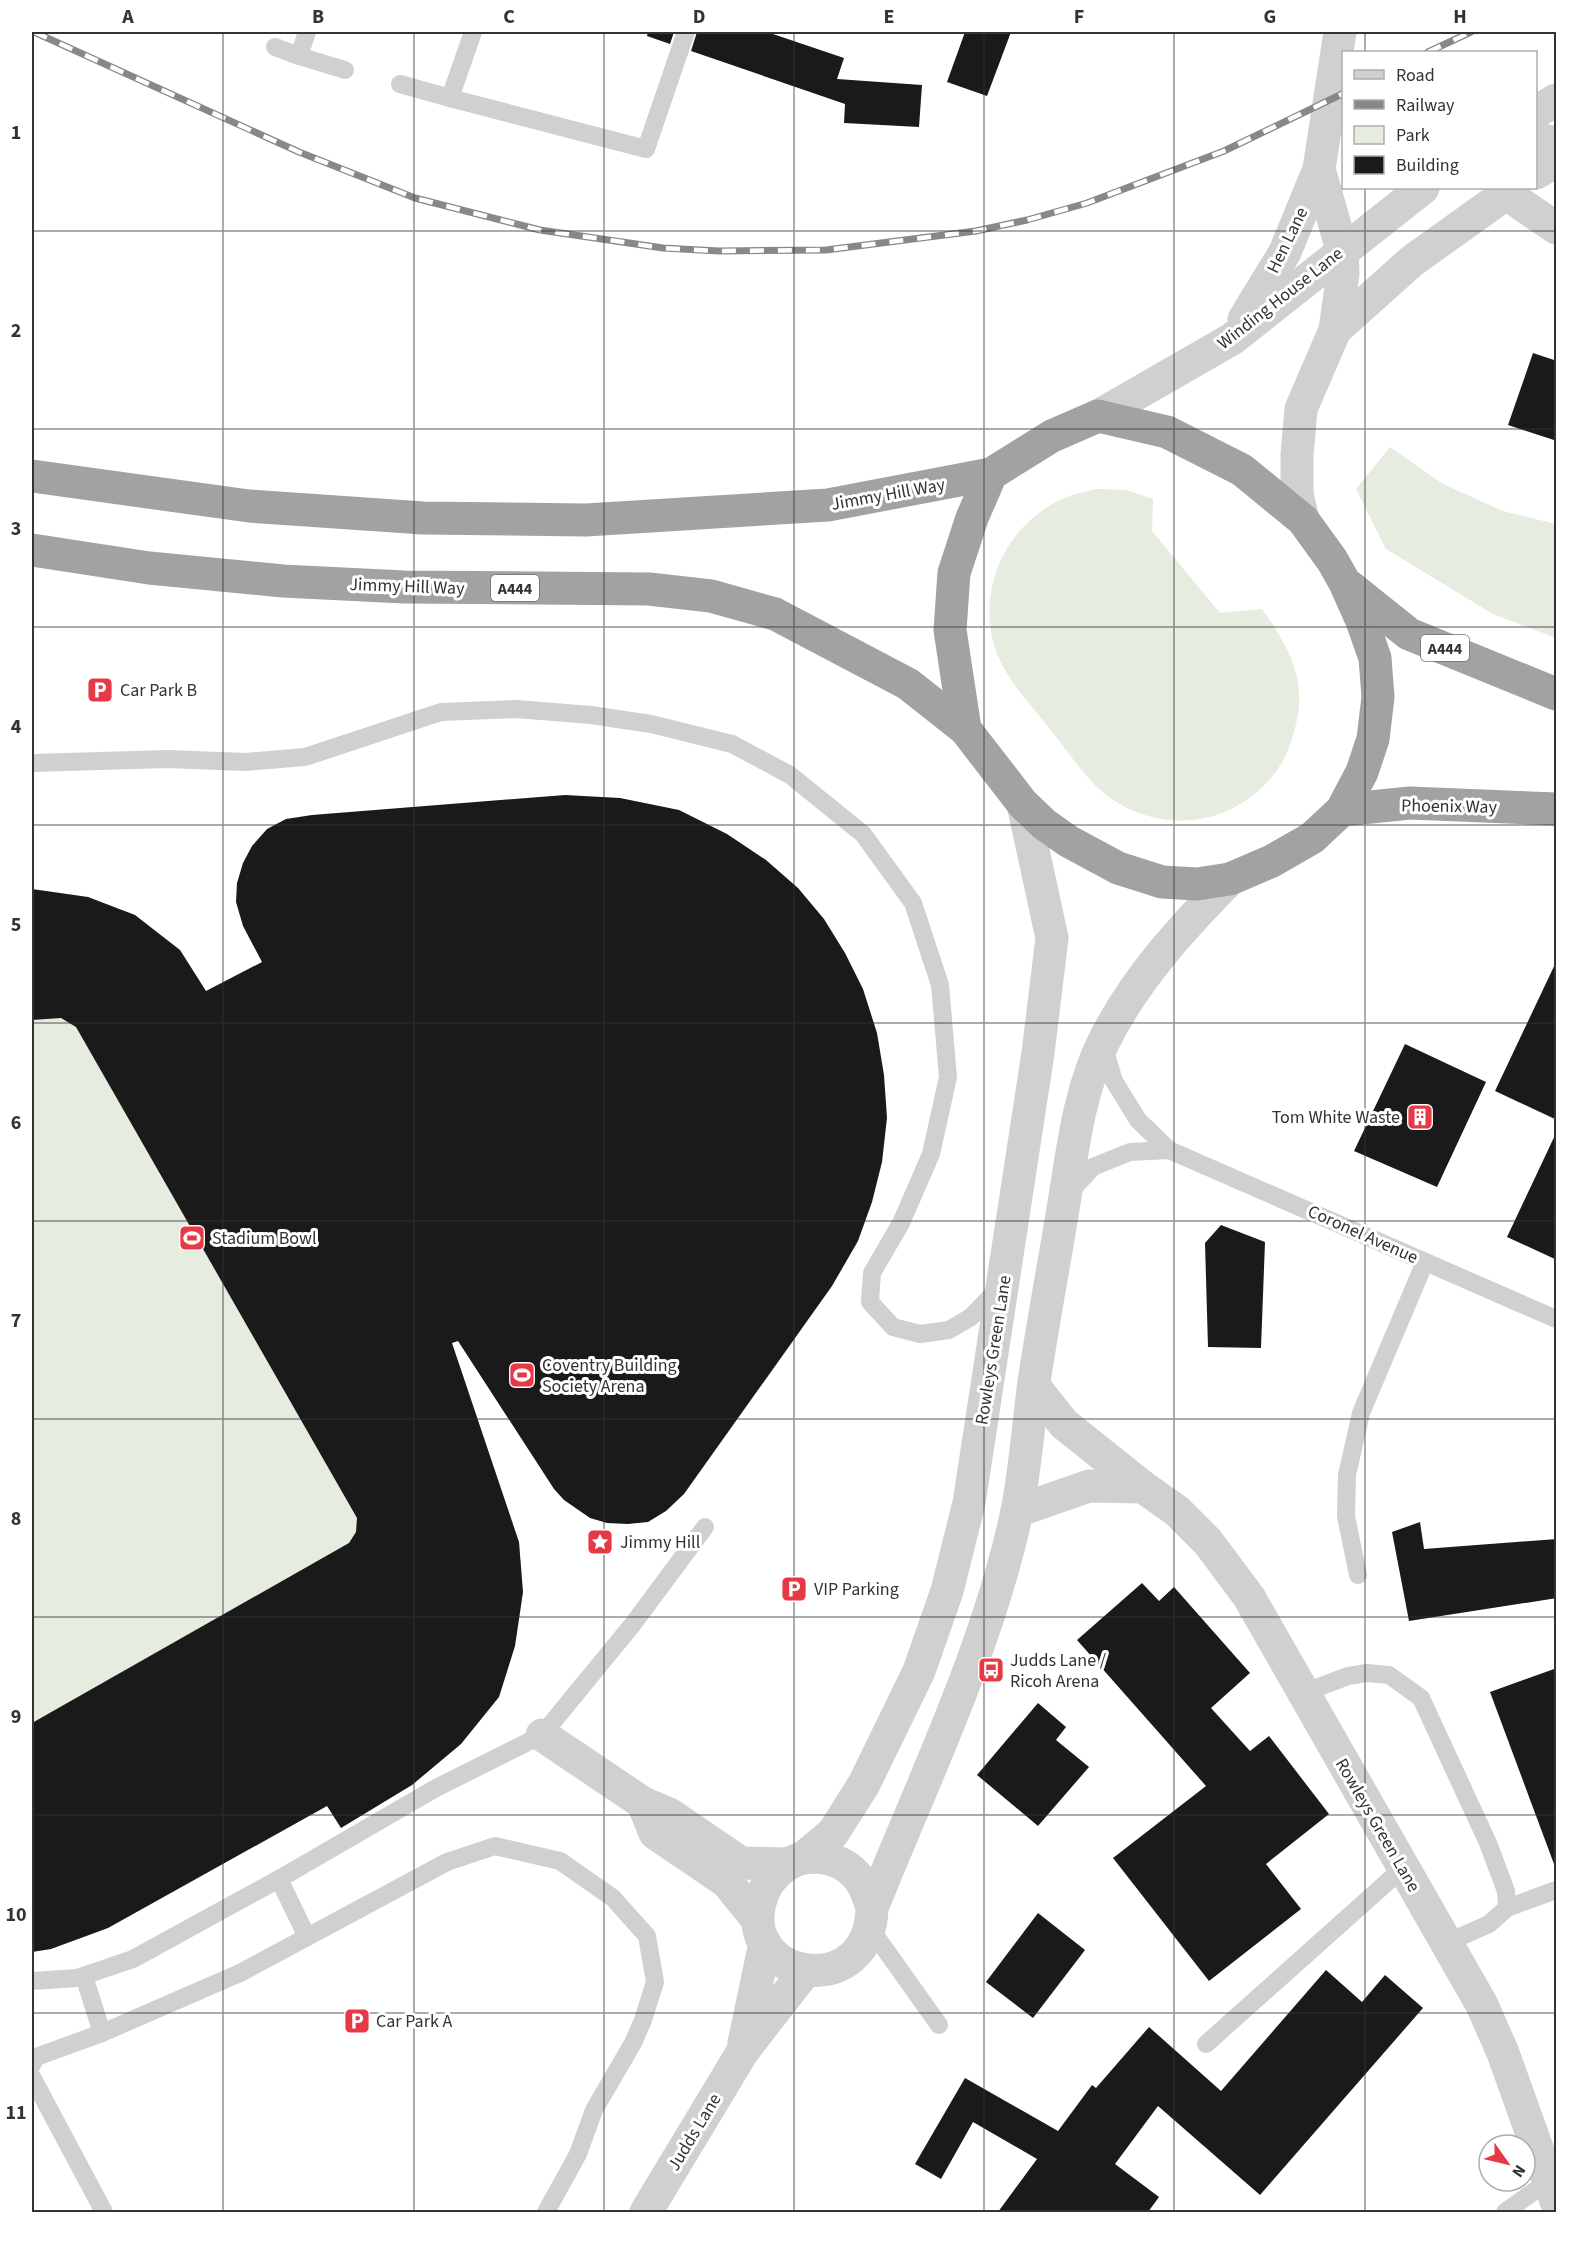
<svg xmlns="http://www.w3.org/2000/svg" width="1588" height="2244" font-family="'Source Sans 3',sans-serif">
  <rect width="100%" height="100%" fill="#fff"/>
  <g fill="#e6ecdf">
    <path d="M 1390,447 L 1443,484 L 1503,511 L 1556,524 L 1556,638 L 1493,614 L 1386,549 L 1356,489 Z"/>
    <path d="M 1097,489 L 1127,490 L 1153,499 L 1152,531 L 1220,613 L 1262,609 C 1298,659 1311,693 1287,752 C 1277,776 1257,795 1235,807 C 1191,831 1136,822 1099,789 C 1081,772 1066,749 1050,729 C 1032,706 1009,683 998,656 C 976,602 998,539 1046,508 C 1061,497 1079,493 1097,489 Z"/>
    <path d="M 38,890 L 88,897 L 135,915 L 180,950 L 206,991 L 519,1542 L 523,1592 L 515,1646 L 499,1697 L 461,1744 L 412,1785 L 341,1828 L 371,1767 L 327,1806 L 108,1928 L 51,1949 L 32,1952 L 32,891 Z"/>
  </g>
  <g fill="#1a1a1a">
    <path d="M 648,32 L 674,32 L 670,44 L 647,36 Z"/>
    <path d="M 697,32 L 767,32 L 844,58 L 837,79 L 922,85 L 919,127 L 844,123 L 845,104 L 691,51 Z"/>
    <path d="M 965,32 L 1011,32 L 987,96 L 947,82 Z"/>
    <path d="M 1533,353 L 1557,361 L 1557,441 L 1508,425 Z"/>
    <path d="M 565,795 L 620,798 L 679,810 L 727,834 L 766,860 L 798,888 L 824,919 L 845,953 L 863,989 L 877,1033 L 884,1075 L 887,1118 L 882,1162 L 872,1202 L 858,1241 L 832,1286 L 684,1494 L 666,1511 L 648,1522 L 628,1524 L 607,1523 L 590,1518 L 564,1500 L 554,1489 L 458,1341 L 452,1343 L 519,1542 L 523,1592 L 515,1646 L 499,1697 L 461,1744 L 412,1785 L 341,1828 L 327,1806 L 108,1928 L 51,1949 L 32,1952 L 32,1723 L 349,1543 L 356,1532 L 357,1518 L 76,1027 L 61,1018 L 32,1020 L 32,889 L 88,897 L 135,915 L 180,950 L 206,991 L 262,962 L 243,926 L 236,902 L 237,883 L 243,863 L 252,846 L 267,829 L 286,819 L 312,815 Z"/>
    <path d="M 1557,960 L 1557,1120 L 1495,1091 Z"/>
    <path d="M 1405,1044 L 1486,1082 L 1437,1187 L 1354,1151 Z"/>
    <path d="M 1557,1131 L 1557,1260 L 1507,1237 Z"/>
    <path d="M 1221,1225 L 1265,1242 L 1261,1348 L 1208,1347 L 1205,1243 Z"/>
    <path d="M 1420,1522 L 1424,1549 L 1557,1539 L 1557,1598 L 1409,1621 L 1392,1532 Z"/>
    <path d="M 1142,1583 L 1159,1601 L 1174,1587 L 1250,1673 L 1211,1708 L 1250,1751 L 1269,1736 L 1329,1814 L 1266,1864 L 1301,1909 L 1209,1981 L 1113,1858 L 1206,1786 L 1077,1640 Z"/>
    <path d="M 1557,1668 L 1557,1863 L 1554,1864 L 1490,1692 Z"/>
    <path d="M 1038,1703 L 1066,1727 L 1056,1740 L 1089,1767 L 1038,1826 L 977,1775 Z"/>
    <path d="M 1038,1913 L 1085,1950 L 1033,2018 L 986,1982 Z"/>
    <path d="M 1326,1970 L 1362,2002 L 1385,1975 L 1423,2008 L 1260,2195 L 1158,2106 L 1115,2164 L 1159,2197 L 1148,2212 L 998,2212 L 1037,2159 L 973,2122 L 941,2179 L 915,2164 L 965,2078 L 1058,2131 L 1092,2085 L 1096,2088 L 1149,2027 L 1221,2091 Z"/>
  </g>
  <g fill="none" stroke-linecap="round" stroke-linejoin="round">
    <g stroke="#d0d0d0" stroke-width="18">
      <path d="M 307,32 L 299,56 L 345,70"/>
      <path d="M 275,47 L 299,56"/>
      <path d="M 400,84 L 450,98 L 473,32"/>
      <path d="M 450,98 L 646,149 L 686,32"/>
      <path d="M 32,763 L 168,759 L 245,762 L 305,757 L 441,712 L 516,709 L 591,715 L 651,724 L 732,744 L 790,775 L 863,834 L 913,903 L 940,985 L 948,1077 L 931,1154 L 901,1223 L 872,1273 L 870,1302 L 893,1327 L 920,1334 L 949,1330 L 971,1317 L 1000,1287"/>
      <path d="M 1103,1044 L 1114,1081 L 1138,1120 L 1169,1150 L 1556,1319"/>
      <path d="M 1068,1194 L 1093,1167 L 1130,1152 L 1169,1150"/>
      <path d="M 1358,1575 L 1346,1516 L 1347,1475 L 1361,1413 L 1425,1262"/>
      <path d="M 1303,1693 L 1348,1676 L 1367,1673 L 1389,1675 L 1421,1698 L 1488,1843 L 1506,1891 L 1507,1908 L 1489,1924 L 1446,1943"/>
      <path d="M 279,1879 L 307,1937"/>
      <path d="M 1507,1908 L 1556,1890"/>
      <path d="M 870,1928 L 939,2025"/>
      <path d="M 84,1976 L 102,2033"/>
      <path d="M 32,1981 L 77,1978 L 133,1959 L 279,1879 L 436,1788 L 542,1735 L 633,1624 L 705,1527"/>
      <path d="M 1206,2044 L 1403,1868"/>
      <path d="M 32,2065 L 36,2057 L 102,2033 L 240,1973 L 447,1862 L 495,1846 L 560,1861 L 613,1898 L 647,1936 L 655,1982 L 643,2020 L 633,2043 L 594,2110 L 578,2154 L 546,2212"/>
      <path d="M 32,2077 L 104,2212"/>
      <path d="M 1505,2212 L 1550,2180 L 1556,2178"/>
    </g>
    <g stroke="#d0d0d0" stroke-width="33">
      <path d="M 1536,141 L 1543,140 L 1556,143"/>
      <path d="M 1505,193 L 1556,228"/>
      <path d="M 1034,1386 L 1064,1424 L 1143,1487 L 1177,1511 L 1208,1542 L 1249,1597 L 1482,2005 L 1503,2053 L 1556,2201"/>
      <path d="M 1017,1511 L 1089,1486 L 1143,1487"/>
      <path d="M 542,1735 L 643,1803 L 669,1814 L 741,1863 L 788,1864"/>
      <path d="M 643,1803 L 655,1833 L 727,1882 L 757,1919"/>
      <path d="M 803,1858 L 833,1833 L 864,1784 L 919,1671 L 947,1591 L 969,1503 L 1038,1053 L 1052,938 L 1023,804"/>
      <path d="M 872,1908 C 868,1896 865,1885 856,1875 C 839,1856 806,1851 785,1866 C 770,1877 763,1889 759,1907 C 745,1981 870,2001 872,1908 C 923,1781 989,1645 1017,1511 C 1025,1471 1028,1430 1033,1389 C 1042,1327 1054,1265 1064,1203 C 1073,1148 1079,1091 1104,1041 C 1135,979 1181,929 1230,879"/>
      <path d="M 744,2043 L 765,1943"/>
      <path d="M 646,2212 L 743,2051 L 806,1970"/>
    </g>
    <g stroke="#d0d0d0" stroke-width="33">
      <path d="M 1536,112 L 1556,100"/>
      <path d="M 1319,169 L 1342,250 L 1343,273 L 1335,330"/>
      <path d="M 1536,173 L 1556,161"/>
      <path d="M 1244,319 L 1285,252 L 1319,169 L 1340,32"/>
      <path d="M 1098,416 L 1232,339 L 1423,188"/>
      <path d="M 1303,520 L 1297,494 L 1297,455 L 1301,409 L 1335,330 L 1412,261 L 1514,188"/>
    </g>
    <g stroke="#a2a2a2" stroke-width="33">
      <path d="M 1098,416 L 1167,432 L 1242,470 L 1303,520 L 1332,560 L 1345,583 L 1362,621 L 1375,658 L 1378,697 L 1373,739 L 1362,772 L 1342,810 L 1312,838 L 1272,861 L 1230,879 L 1197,884 L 1162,882 L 1118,868 L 1068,841 L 1044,824 L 1023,804 L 965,729 L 950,630 L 954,573 L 972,518 L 991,474 L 1052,436 Z"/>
      <path d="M 32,476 L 249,506 L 423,518 L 586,520 L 828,505 L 991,474"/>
      <path d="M 32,550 L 149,568 L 283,581 L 404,587 L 649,589 L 711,596 L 775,614 L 908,684 L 965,729"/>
      <path d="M 1349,586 L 1409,634 L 1556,694"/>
      <path d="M 1342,810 L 1410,803 L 1556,809"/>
    </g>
    <defs>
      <g id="rail">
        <path d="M 34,32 L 299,152 L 415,198 L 540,230 L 663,248 L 719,251 L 826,250 L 976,231 L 1027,220 L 1087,203 L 1224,151 L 1344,93"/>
        <path d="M 1428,52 L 1471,32"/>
      </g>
    </defs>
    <use href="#rail" stroke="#888" stroke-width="7"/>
    <use href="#rail" stroke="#fff" stroke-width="4.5" stroke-dasharray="14" stroke-linecap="butt"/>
  </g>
  <path fill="none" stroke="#333" stroke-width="1.5" stroke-opacity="0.55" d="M 223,32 L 223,2212M 414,32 L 414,2212M 604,32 L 604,2212M 794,32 L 794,2212M 984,32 L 984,2212M 1174,32 L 1174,2212M 1365,32 L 1365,52M 1365,188 L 1365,2212M 32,231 L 1556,231M 32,429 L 1556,429M 32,627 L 1556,627M 32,825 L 1556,825M 32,1023 L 1556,1023M 32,1221 L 1556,1221M 32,1419 L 1556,1419M 32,1617 L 1556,1617M 32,1815 L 1556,1815M 32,2013 L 1556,2013"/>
  <defs>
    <symbol id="parking-square" viewBox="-11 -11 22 22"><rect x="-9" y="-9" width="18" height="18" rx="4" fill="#e63946" stroke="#fff"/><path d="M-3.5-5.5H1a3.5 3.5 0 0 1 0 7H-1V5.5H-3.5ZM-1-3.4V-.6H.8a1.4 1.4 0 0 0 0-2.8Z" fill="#fff"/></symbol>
    <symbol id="building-square" viewBox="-11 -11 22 22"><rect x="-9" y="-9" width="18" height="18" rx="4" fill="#e63946" stroke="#fff"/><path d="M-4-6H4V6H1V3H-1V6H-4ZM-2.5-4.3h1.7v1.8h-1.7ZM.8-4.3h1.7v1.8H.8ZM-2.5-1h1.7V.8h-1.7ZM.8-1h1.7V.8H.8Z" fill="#fff"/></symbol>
    <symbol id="stadium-square" viewBox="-11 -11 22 22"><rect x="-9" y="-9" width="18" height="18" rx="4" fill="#e63946" stroke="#fff"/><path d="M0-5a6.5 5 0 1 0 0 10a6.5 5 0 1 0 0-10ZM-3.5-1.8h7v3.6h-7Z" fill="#fff"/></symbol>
    <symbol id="sight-square" viewBox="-11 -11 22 22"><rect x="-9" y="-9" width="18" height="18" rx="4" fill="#e63946" stroke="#fff"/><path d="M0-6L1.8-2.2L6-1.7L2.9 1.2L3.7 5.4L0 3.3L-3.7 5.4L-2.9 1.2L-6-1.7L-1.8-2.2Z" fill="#fff"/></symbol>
    <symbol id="bus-square" viewBox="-11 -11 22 22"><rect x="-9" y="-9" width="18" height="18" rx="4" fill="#e63946" stroke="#fff"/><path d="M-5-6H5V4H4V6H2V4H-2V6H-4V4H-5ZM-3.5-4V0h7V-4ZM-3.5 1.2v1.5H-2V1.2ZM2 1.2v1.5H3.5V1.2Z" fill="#fff"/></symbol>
  </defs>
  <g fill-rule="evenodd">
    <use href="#parking-square" x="85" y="675" width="30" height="30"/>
    <use href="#building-square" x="1405" y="1102" width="30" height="30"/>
    <use href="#stadium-square" x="177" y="1223" width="30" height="30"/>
    <use href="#stadium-square" x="507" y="1360" width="30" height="30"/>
    <use href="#sight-square" x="585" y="1527" width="30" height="30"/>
    <use href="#parking-square" x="779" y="1574" width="30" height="30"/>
    <use href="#bus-square" x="976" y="1655" width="30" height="30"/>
    <use href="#parking-square" x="342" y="2006" width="30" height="30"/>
  </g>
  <g text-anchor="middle" stroke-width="6" stroke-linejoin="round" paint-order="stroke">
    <g fill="#fff" stroke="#707070" stroke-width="1.5">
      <rect x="491" y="575" width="48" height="26" rx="4.5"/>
      <rect x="1421" y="635" width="48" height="26" rx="4.5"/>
    </g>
    <g font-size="16" font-weight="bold" fill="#333">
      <text x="515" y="594">A444</text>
      <text x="1445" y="654">A444</text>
    </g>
    <g font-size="18" fill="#333" stroke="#fff">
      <text transform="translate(1287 240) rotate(-64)" y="6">Hen Lane</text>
      <text transform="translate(1280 298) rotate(-38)" y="6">Winding House Lane</text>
      <text transform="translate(888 494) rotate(-10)" y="6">Jimmy Hill Way</text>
      <text transform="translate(407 586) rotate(2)" y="6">Jimmy Hill Way</text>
      <text transform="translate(1449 806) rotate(1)" y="6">Phoenix Way</text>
      <text transform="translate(1363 1234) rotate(24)" y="6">Coronel Avenue</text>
      <text transform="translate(993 1350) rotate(-81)" y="6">Rowleys Green Lane</text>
      <text transform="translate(1378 1825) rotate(60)" y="6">Rowleys Green Lane</text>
      <text transform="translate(694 2132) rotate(-59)" y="6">Judds Lane</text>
    </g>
    <g font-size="18" fill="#333" stroke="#fff" text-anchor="start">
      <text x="120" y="696">Car Park B</text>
      <text x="1400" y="1123" text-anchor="end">Tom White Waste</text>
      <text x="212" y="1244">Stadium Bowl</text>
      <text x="542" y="1371">Coventry Building<tspan x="542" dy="21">Society Arena</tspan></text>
      <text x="620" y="1548">Jimmy Hill</text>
      <text x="814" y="1595">VIP Parking</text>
      <text x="1010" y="1666">Judds Lane /<tspan x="1010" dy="21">Ricoh Arena</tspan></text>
      <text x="376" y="2027">Car Park A</text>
    </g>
  </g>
  <rect width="1588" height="2244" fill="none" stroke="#ffffff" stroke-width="66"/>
  <rect x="1342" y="51" width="195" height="138" fill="#ffffff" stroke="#adadad" stroke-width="1.5"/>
  <rect x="1354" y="70" width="30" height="9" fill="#d0d0d0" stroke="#adadad" stroke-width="1.5"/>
  <text x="1396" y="81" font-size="18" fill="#333333">Road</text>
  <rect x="1354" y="100" width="30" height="9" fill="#888888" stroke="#adadad" stroke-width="1.5"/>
  <text x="1396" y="111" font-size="18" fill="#333333">Railway</text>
  <rect x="1354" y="126" width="30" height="18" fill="#e6ecdf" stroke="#adadad" stroke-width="1.5"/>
  <text x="1396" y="141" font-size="18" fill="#333333">Park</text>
  <rect x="1354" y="156" width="30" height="18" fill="#1a1a1a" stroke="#adadad" stroke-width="1.5"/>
  <text x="1396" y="171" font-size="18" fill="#333333">Building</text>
  <g transform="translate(1507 2163) rotate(124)"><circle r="28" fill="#ffffff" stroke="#adadad" stroke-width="1.5"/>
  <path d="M0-4.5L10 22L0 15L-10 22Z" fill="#e63946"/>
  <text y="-9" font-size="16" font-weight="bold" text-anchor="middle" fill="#333333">N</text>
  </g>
  <rect x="33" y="33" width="1522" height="2178" fill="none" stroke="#333" stroke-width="2"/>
  <g font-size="20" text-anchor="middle" font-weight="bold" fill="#333">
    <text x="128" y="23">A</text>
    <text x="318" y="23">B</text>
    <text x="509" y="23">C</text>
    <text x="699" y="23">D</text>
    <text x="889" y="23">E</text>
    <text x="1079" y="23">F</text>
    <text x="1270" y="23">G</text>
    <text x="1460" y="23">H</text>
    <text x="16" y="139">1</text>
    <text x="16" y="337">2</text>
    <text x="16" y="535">3</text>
    <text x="16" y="733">4</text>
    <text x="16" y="931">5</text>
    <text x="16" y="1129">6</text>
    <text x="16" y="1327">7</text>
    <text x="16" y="1525">8</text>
    <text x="16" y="1723">9</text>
    <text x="16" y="1921">10</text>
    <text x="16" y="2119">11</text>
  </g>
</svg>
